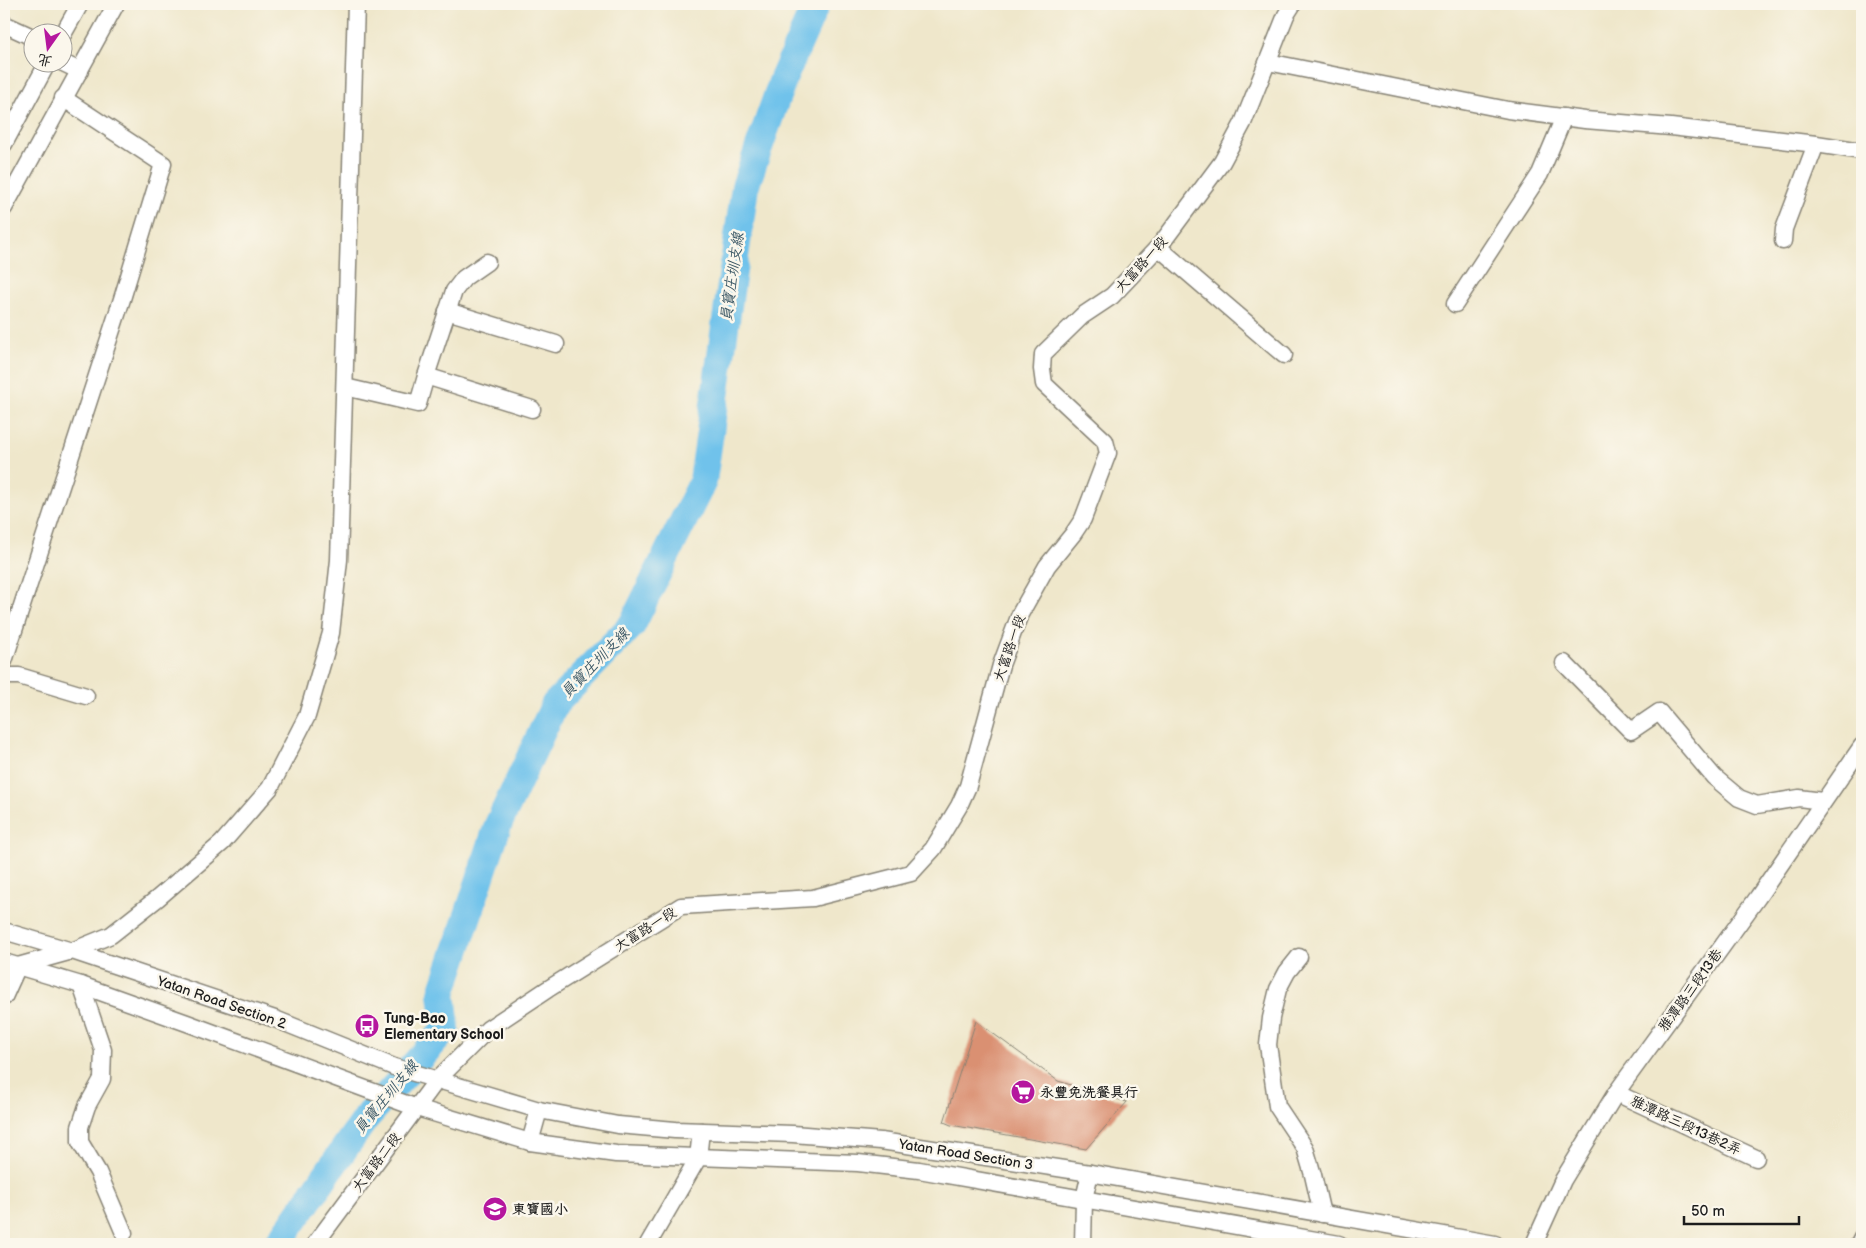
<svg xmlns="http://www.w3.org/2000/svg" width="1866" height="1248" font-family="'Balsamiq Sans','LXGW WenKai TC',sans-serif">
  <rect width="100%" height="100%" fill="#fbf7ec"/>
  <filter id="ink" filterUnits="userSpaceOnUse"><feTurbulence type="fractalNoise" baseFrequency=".02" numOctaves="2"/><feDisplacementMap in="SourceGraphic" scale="10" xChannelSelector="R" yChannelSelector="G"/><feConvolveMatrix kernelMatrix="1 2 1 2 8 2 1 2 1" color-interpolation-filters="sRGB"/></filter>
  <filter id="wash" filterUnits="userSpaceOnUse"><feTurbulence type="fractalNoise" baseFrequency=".0096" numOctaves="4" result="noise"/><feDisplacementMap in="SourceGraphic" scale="20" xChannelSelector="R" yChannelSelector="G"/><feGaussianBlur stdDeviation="1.12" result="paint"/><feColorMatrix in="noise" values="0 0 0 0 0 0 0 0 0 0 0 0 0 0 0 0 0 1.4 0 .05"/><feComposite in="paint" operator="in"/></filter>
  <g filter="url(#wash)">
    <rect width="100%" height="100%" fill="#efe7cb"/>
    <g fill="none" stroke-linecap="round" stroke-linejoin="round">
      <path stroke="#6fc2eb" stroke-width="28" d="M 278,1244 L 365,1119 L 446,1029 L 442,993 L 498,825 L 555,704 L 632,625 L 703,481 L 745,187 L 783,79 L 816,4"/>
    </g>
    <g id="blocks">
      <path fill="#da9072" d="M 976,1021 L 1058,1081 L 1127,1102 L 1086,1149 L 951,1125 L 944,1122 Z"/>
    </g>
  </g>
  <g filter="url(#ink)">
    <use href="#blocks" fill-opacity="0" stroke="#868274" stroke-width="1"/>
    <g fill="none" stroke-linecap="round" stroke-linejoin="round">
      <defs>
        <g id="minor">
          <path d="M 4,24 L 28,35 L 32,40"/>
          <path d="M 62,36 L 80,4"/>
          <path d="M 61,62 L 80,71"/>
          <path d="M 1268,62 L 1508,110 L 1585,120 L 1671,127 L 1816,144 L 1862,151"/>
          <path d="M 4,144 L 48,62"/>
          <path d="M 4,208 L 116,4"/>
          <path d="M 1783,241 L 1784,229 L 1816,144"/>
          <path d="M 1158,247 L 1284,355"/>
          <path d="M 1455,304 L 1540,174 L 1564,117"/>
          <path d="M 447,311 L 556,344"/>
          <path d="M 426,376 L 454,291 L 464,278 L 487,262"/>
          <path d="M 345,387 L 418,404 L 426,376 L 532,409"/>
          <path d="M 4,661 L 122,299 L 163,164 L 63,98"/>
          <path d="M 1564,663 L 1631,731 L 1659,712 L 1714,777 L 1739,798 L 1757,805 L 1799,798 L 1822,801"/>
          <path d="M 4,676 L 19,676 L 86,696"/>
          <path d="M 4,931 L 72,951 L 275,1019 L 394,1067 L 539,1110 L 618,1125 L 675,1130 L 793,1134 L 881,1141 L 1090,1173 L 1495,1244"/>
          <path d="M 1299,957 L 1287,972 L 1278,989 L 1271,1018 L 1268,1045 L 1277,1106 L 1305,1148 L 1313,1175 L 1322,1214"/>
          <path d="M 4,962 L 81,985 L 187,1023 L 417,1108 L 530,1142 L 616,1154 L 858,1163 L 919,1170 L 1339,1244"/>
          <path d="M 81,985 L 103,1050 L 102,1079 L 87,1106 L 80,1127 L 80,1142 L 98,1172 L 124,1233"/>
          <path d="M 4,997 L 18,966 L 72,951 L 111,935 L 158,898 L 222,843 L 270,788 L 307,716 L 331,633 L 339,560 L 356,4"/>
          <path d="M 1616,1093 L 1756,1158"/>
          <path d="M 530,1142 L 539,1110"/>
          <path d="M 315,1244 L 437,1080 L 488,1029 L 548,989 L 681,906 L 813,898 L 911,873 L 933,849 L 959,806 L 968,786 L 1001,665 L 1020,614 L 1047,566 L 1073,534 L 1083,519 L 1108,453 L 1105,441 L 1044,384 L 1042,369 L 1043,354 L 1082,316 L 1112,296 L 1161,244 L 1222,162 L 1243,123 L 1286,15 L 1293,4"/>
          <path d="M 648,1244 L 698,1158 L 701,1131"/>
          <path d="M 1083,1244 L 1084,1199 L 1090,1173"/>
          <path d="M 1534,1244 L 1563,1180 L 1616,1093 L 1758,897 L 1862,746"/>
          <path d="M 1859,1244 L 1862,1238"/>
        </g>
      </defs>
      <use href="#minor" stroke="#868274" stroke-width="19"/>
      <use href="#minor" stroke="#fff" stroke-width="16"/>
    </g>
  </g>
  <defs>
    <symbol id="bus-disc" viewBox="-11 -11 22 22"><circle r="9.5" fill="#b5179e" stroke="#fbf7ec"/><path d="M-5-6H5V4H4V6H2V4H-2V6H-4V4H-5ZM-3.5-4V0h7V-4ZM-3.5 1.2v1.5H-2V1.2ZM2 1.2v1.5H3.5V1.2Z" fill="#fff"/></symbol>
    <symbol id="supermarket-disc" viewBox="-11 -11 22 22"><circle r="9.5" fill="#b5179e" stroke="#fbf7ec"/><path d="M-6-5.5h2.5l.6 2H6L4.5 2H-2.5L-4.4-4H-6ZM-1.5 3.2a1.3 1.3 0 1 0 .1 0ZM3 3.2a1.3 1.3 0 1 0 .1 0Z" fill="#fff"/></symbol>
    <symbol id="school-disc" viewBox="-11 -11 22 22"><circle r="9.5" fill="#b5179e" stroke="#fbf7ec"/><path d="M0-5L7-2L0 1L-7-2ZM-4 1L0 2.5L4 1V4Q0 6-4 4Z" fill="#fff"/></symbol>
  </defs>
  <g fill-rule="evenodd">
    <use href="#bus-disc" x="353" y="1012" width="28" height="28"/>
    <use href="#supermarket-disc" x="1009" y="1078" width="28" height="28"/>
    <use href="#school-disc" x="481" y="1195" width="28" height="28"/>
  </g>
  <g text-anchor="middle" stroke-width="5" stroke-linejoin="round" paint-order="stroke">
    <g font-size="14" fill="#1c1c1c" stroke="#fbf7ec">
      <text transform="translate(1141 264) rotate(-48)" y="5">大富路一段</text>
      <text transform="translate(1009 648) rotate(-71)" y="5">大富路一段</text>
      <text transform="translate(645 929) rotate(-32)" y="5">大富路一段</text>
      <text transform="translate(1690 990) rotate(-54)" y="5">雅潭路三段13巷</text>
      <text transform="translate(222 1002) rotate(19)" y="5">Yatan Road Section 2</text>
      <text transform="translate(1686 1125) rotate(25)" y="5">雅潭路三段13巷2弄</text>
      <text transform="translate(966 1154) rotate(9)" y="5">Yatan Road Section 3</text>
      <text transform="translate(376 1162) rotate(-53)" y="5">大富路二段</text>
    </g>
    <g font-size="14" font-weight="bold" fill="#1c1c1c" stroke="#fbf7ec" text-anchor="start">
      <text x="384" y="1023">Tung-Bao<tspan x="384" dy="16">Elementary School</tspan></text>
      <text x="1040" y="1097">永豐免洗餐具行</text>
      <text x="512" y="1214">東寶國小</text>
    </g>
    <g font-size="15" font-style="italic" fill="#395664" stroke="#fbf7ec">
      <text transform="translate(732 277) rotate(-82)" y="5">員寶庄圳支線</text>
      <text transform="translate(595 663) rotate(-46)" y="5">員寶庄圳支線</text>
      <text transform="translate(386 1097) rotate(-50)" y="5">員寶庄圳支線</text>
    </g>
  </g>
  <rect width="1866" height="1248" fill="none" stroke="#fbf7ec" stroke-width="20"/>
  <g transform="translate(48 48) rotate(194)"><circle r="24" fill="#fbf7ec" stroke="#a29f99"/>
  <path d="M0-4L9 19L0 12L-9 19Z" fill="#b5179e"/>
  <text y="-8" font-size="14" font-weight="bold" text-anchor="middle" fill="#1c1c1c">北</text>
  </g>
  <path d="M1684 1216v8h115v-8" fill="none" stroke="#1c1c1c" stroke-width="2.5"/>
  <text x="1691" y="1216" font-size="15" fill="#1c1c1c" stroke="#fbf7ec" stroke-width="4" paint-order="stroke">50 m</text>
</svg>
